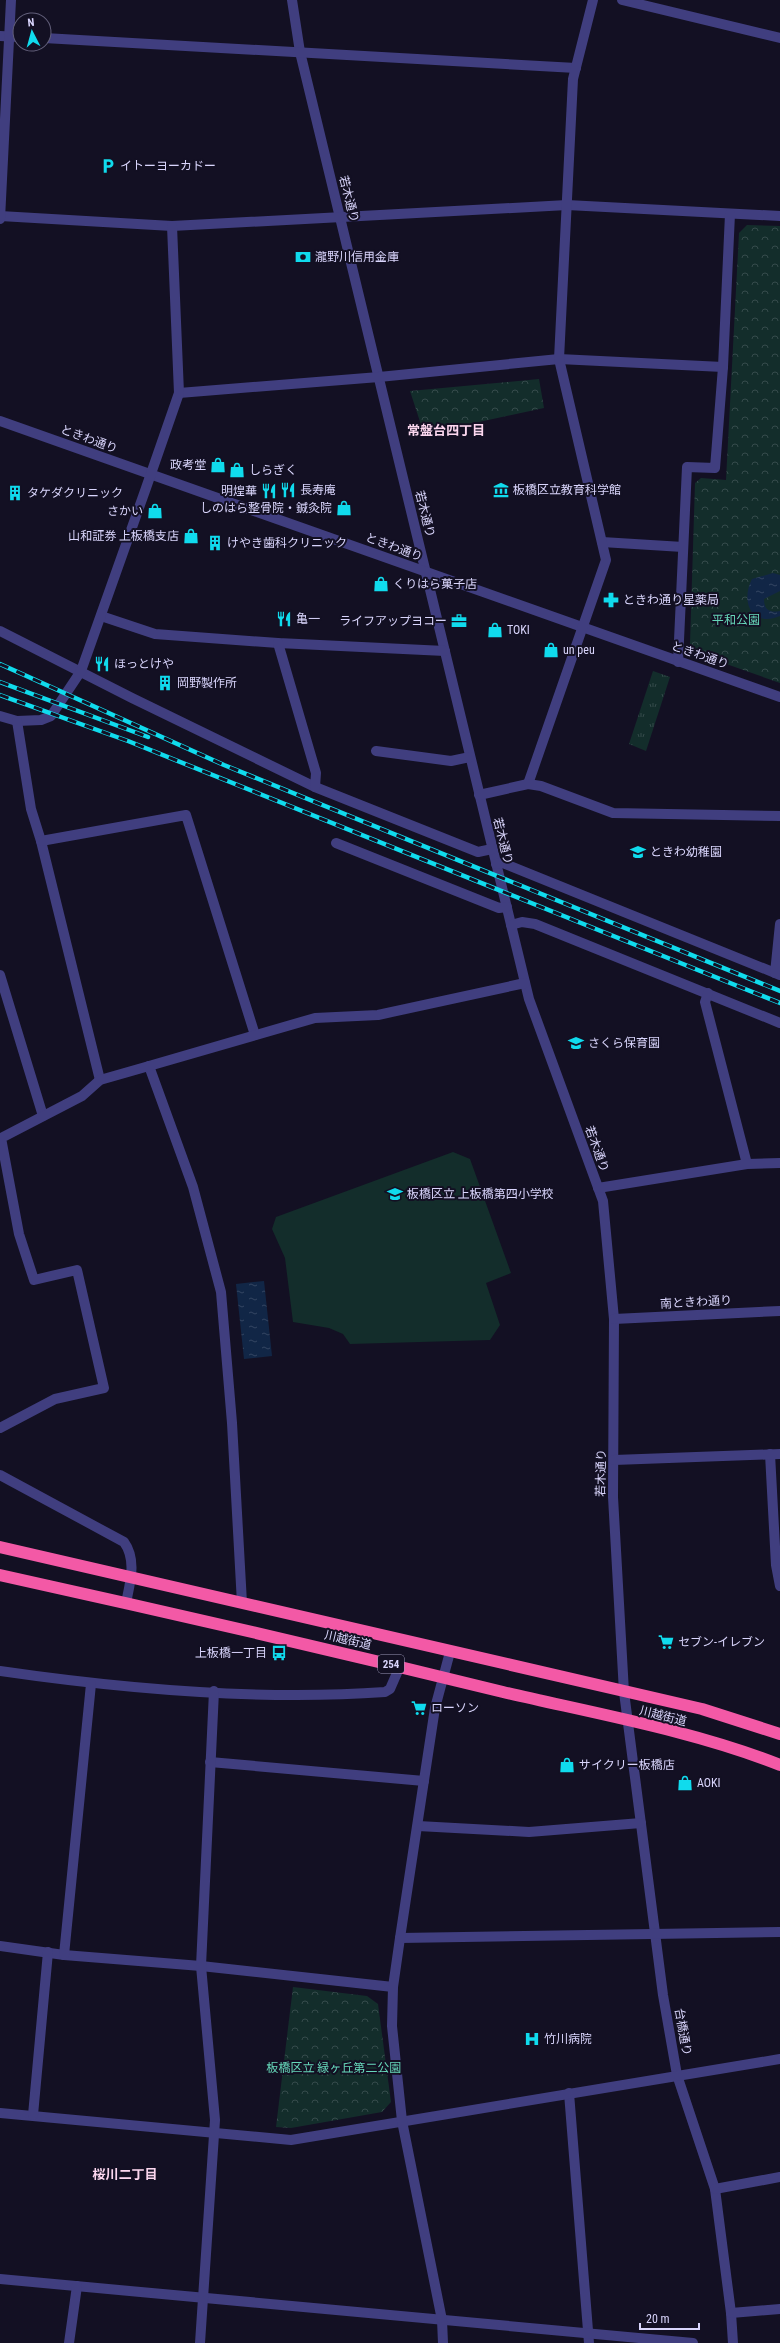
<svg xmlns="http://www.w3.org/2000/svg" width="780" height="2343" font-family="'Roboto Condensed','Noto Sans JP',sans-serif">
  <defs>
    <pattern id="grass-tufts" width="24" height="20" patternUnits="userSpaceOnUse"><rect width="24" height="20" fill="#132d2b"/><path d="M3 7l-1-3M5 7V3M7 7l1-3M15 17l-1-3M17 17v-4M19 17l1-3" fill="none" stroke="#354b4b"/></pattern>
    <pattern id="forest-crowns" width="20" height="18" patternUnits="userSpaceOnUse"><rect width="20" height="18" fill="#132d2b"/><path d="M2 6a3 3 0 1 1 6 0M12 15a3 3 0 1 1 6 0" fill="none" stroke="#354b4b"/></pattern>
    <pattern id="water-ripples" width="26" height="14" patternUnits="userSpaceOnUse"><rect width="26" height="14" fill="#112646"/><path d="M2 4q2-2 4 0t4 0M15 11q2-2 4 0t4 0" fill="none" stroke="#334562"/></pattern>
  </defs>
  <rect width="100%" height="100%" fill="#131023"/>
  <path fill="url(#grass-tufts)" d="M 653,671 L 670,677 L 646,751 L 629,744 Z"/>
  <g fill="url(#forest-crowns)">
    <path d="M 747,225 L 780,226 L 780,683 L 695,653 L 690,644 L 695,483 L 701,478 L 726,480 L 739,233 Z"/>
    <path d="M 539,379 L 544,408 L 424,434 L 410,391 Z"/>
    <path d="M 293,1987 L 367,1996 L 378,2004 L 391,2102 L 382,2112 L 291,2128 L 276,2127 Z"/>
  </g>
  <path fill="#132d2b" d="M 453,1152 L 470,1159 L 511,1273 L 486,1283 L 500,1325 L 490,1340 L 350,1344 L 343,1334 L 329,1328 L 293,1322 L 285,1258 L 272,1229 L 276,1217 Z"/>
  <g fill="url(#water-ripples)">
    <path d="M 773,573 L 780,575 L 780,591 L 764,599 C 764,610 770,613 780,611 L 780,616 C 752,628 740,602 752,579 Z"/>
    <path d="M 264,1281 L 272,1356 L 244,1359 L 236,1284 Z"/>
  </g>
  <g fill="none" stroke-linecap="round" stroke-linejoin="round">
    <g stroke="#403e7f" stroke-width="10">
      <path d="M 292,0 L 300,52 L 529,999 L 603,1201 L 614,1319 L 613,1497 L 624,1692 L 663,1995 L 677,2075 L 715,2189 L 731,2313 L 733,2343"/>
      <path d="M 622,0 L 780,38"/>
      <path d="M 0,36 L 20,37"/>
      <path d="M 44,38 L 576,68"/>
      <path d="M 0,216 L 172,226 L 567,205 L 780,216"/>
      <path d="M 0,219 L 11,0"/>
      <path d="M 179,393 L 379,377 L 559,359 L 723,367"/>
      <path d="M 0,421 L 780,697"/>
      <path d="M 602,542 L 683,547"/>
      <path d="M 101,616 L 155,634 L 278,643 L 445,651"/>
      <path d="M 0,631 L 132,698 L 315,787 L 478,852 L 492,849"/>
      <path d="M 278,643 L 316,773 L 315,787"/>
      <path d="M 678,662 L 687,467 L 715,468 L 723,367 L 730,214"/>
      <path d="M 0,716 L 17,721 L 41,720 L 51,716 L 81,671 L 146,488 L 179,393 L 172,226"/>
      <path d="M 17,721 L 31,809 L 41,841 L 100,1080"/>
      <path d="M 376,751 L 451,761 L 470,757"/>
      <path d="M 528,784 L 606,560 L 559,359 L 573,79 L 593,0"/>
      <path d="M 479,795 L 528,784 L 541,786 L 613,813 L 780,816"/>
      <path d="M 41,841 L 186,815 L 255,1035"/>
      <path d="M 336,843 L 499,908 L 507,907"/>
      <path d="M 496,864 L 503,863 L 780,975"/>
      <path d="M 511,925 L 522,922 L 535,924 L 780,1023"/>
      <path d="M 775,973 L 780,924"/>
      <path d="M 0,975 L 43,1116"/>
      <path d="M 708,993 L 705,1002 L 747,1164"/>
      <path d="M 149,1066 L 193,1187 L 221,1292 L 232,1423 L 242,1603"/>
      <path d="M 598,1188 L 747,1164 L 780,1163"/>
      <path d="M 614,1319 L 780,1311"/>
      <path d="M 0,1428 L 55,1399 L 104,1388 L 77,1270 L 34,1280 L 19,1234 L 1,1138 L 82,1096 L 100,1080 L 149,1066 L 315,1018 L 378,1015 L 525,983"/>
      <path d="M 770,1454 L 776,1565 L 780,1586"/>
      <path d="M 614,1460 L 780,1454"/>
      <path d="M 0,1475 L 124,1542 C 137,1560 130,1583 126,1603"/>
      <path d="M 0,1671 C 124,1689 260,1701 385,1692 L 390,1689 L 400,1666"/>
      <path d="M 210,1762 L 424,1781"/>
      <path d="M 418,1826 L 529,1832 L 641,1823"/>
      <path d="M 400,1938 L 780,1932"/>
      <path d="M 0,1946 L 64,1955 L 201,1966 L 393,1987"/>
      <path d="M 64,1955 L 91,1684"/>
      <path d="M 569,2093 L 589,2343"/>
      <path d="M 0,2113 L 291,2140 L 780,2059"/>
      <path d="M 33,2115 L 48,1952"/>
      <path d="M 715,2189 L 780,2177"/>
      <path d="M 0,2279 L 693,2343"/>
      <path d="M 731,2313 L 780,2309"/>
      <path d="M 69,2343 L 77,2286"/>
      <path d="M 200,2343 L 215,2120 L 201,1966 L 214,1691"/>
      <path d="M 443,2343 L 442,2320 L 402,2121 L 392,2026 L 393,1987 L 400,1938 L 435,1708 L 450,1652"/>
    </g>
    <g stroke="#f359a6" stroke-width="12">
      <path d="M 0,1547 L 702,1709 L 780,1734"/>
      <path d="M 0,1575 C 168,1612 336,1651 503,1692 C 593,1713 695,1731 780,1765"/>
    </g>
    <defs>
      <g id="rail">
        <path d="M 0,664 L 224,765 L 780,991"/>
        <path d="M 0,682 L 148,737"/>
        <path d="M 0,695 L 128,741 L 780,1003"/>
      </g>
    </defs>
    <use href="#rail" stroke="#10dbed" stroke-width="4.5"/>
    <use href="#rail" stroke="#131023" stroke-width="3" stroke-dasharray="9" stroke-linecap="butt"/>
  </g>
  <defs>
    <symbol id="parking-bare" viewBox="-9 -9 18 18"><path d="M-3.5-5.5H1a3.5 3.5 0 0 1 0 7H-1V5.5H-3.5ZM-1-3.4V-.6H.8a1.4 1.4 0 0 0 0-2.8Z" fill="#10dbed" stroke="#131023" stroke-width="2.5" paint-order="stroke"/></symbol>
    <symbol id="bank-bare" viewBox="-9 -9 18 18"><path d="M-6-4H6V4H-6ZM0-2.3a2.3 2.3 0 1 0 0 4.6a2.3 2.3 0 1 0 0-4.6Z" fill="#10dbed" stroke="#131023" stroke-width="2.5" paint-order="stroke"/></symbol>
    <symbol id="shop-bare" viewBox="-9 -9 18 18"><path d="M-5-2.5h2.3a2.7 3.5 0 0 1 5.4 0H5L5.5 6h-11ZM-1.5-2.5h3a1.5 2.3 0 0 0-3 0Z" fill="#10dbed" stroke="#131023" stroke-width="2.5" paint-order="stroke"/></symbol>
    <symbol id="restaurant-bare" viewBox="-9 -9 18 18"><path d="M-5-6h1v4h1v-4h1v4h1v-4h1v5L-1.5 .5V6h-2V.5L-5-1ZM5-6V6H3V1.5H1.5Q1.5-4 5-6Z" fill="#10dbed" stroke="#131023" stroke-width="2.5" paint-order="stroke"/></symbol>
    <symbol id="museum-bare" viewBox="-9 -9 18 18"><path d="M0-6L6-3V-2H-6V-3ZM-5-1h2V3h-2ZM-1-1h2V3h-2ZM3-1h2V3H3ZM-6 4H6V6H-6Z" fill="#10dbed" stroke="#131023" stroke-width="2.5" paint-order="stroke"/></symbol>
    <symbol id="building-bare" viewBox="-9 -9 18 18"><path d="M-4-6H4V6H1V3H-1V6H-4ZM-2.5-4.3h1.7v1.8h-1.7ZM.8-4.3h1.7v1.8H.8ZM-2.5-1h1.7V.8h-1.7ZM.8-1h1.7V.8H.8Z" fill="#10dbed" stroke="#131023" stroke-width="2.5" paint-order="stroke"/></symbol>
    <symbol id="pharmacy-bare" viewBox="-9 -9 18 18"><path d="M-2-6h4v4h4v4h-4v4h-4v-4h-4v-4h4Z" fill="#10dbed" stroke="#131023" stroke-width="2.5" paint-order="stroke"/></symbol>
    <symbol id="office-bare" viewBox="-9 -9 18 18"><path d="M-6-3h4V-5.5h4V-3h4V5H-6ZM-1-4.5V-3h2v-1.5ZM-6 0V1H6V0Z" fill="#10dbed" stroke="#131023" stroke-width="2.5" paint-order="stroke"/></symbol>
    <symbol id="school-bare" viewBox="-9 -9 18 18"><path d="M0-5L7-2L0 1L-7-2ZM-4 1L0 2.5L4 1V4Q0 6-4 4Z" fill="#10dbed" stroke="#131023" stroke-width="2.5" paint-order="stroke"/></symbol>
    <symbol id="supermarket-bare" viewBox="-9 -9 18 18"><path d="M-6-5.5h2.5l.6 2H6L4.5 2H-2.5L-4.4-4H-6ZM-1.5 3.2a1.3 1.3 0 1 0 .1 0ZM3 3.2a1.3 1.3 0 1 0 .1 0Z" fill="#10dbed" stroke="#131023" stroke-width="2.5" paint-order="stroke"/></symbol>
    <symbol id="bus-bare" viewBox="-9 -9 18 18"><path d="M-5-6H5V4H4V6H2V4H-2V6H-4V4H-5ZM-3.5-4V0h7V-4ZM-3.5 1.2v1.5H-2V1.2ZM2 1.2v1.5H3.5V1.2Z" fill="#10dbed" stroke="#131023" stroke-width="2.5" paint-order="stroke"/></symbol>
    <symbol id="hospital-bare" viewBox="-9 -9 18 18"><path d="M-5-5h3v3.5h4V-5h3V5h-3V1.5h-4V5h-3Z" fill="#10dbed" stroke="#131023" stroke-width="2.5" paint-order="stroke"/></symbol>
  </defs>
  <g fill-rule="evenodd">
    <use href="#parking-bare" x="97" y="155" width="22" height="22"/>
    <use href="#bank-bare" x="292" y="246" width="22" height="22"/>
    <use href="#shop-bare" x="207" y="454" width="22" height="22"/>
    <use href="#shop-bare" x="226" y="459" width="22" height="22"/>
    <use href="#restaurant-bare" x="277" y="479" width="22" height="22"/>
    <use href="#museum-bare" x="490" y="479" width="22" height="22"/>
    <use href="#restaurant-bare" x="258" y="480" width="22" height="22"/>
    <use href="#building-bare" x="4" y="482" width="22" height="22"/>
    <use href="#shop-bare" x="333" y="497" width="22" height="22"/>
    <use href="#shop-bare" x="144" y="500" width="22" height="22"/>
    <use href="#shop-bare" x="180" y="525" width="22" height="22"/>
    <use href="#building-bare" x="204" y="532" width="22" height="22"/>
    <use href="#shop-bare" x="370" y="573" width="22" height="22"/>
    <use href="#pharmacy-bare" x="600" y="589" width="22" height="22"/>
    <use href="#restaurant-bare" x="273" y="608" width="22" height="22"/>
    <use href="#office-bare" x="448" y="610" width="22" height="22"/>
    <use href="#shop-bare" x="484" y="619" width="22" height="22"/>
    <use href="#shop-bare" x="540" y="639" width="22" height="22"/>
    <use href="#restaurant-bare" x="91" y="653" width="22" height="22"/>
    <use href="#building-bare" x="154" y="672" width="22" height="22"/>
    <use href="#school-bare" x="627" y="841" width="22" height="22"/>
    <use href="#school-bare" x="565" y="1032" width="22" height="22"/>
    <use href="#school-bare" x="384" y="1183" width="22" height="22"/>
    <use href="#supermarket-bare" x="655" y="1631" width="22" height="22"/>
    <use href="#bus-bare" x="268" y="1642" width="22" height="22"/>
    <use href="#supermarket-bare" x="408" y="1697" width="22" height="22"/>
    <use href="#shop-bare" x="556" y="1754" width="22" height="22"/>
    <use href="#shop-bare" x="674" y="1772" width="22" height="22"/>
    <use href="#hospital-bare" x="521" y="2028" width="22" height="22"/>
  </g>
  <g text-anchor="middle" stroke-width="4" stroke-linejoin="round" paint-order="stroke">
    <rect fill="#131023" stroke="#9e9abb" stroke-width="1" x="378" y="1655" width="26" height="18" rx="3"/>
    <g font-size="11" font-weight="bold" fill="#d9d5fc">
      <text x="391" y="1668">254</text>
    </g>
    <g font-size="12" fill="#d9d5fc" stroke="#131023" text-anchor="start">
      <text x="120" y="170">イトーヨーカドー</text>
      <text x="315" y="261">瀧野川信用金庫</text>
      <text x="206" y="469" text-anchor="end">政考堂</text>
      <text x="249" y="474">しらぎく</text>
      <text x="300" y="494">長寿庵</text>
      <text x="513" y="494">板橋区立教育科学館</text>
      <text x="257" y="495" text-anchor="end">明煌華</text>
      <text x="27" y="497">タケダクリニック</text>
      <text x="332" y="512" text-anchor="end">しのはら整骨院・鍼灸院</text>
      <text x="143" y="515" text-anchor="end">さかい</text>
      <text x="179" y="540" text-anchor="end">山和証券 上板橋支店</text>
      <text x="227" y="547">けやき歯科クリニック</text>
      <text x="393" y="588">くりはら菓子店</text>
      <text x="623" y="604">ときわ通り星薬局</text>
      <text x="296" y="623">亀一</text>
      <text x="447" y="625" text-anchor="end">ライフアップヨコー</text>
      <text x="507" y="634">TOKI</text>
      <text x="563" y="654">un peu</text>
      <text x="114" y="668">ほっとけや</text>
      <text x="177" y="687">岡野製作所</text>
      <text x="650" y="856">ときわ幼稚園</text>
      <text x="588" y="1047">さくら保育園</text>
      <text x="407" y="1198">板橋区立 上板橋第四小学校</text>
      <text x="678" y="1646">セブン-イレブン</text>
      <text x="267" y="1657" text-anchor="end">上板橋一丁目</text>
      <text x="431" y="1712">ローソン</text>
      <text x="579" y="1769">サイクリー板橋店</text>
      <text x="697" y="1787">AOKI</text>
      <text x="544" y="2043">竹川病院</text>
    </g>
    <g font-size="12" fill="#d9d5fc" stroke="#131023">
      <text transform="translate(349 199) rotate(76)" y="4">若木通り</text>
      <text transform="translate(89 439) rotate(20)" y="4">ときわ通り</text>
      <text transform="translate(425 514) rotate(76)" y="4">若木通り</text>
      <text transform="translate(394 547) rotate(20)" y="4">ときわ通り</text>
      <text transform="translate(700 655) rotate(19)" y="4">ときわ通り</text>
      <text transform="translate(503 841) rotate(76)" y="4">若木通り</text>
      <text transform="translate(597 1149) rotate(70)" y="4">若木通り</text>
      <text transform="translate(696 1302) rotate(-3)" y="4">南ときわ通り</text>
      <text transform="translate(601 1473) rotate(-89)" y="4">若木通り</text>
      <text transform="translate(348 1640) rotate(13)" y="4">川越街道</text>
      <text transform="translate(663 1716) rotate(14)" y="4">川越街道</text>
      <text transform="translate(683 2032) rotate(80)" y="4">台橋通り</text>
    </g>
    <g font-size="12" fill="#66d7b9" stroke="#131023">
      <text x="736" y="624">平和公園</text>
      <text x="334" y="2072">板橋区立 緑ヶ丘第二公園</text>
    </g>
    <g font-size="13" font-weight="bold" fill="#fcd7ef" stroke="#131023">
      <text x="446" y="435">常盤台四丁目</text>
      <text x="125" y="2179">桜川二丁目</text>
    </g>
  </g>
  <g transform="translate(32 32) rotate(354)"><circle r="19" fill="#131023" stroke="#625f7a"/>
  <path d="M0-3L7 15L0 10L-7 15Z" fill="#10dbed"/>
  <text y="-6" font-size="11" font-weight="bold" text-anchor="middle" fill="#d9d5fc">N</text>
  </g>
  <path d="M640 2323v6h59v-6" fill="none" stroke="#d9d5fc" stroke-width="2"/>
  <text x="646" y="2323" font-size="12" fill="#d9d5fc" stroke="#131023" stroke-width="3" paint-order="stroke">20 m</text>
</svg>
